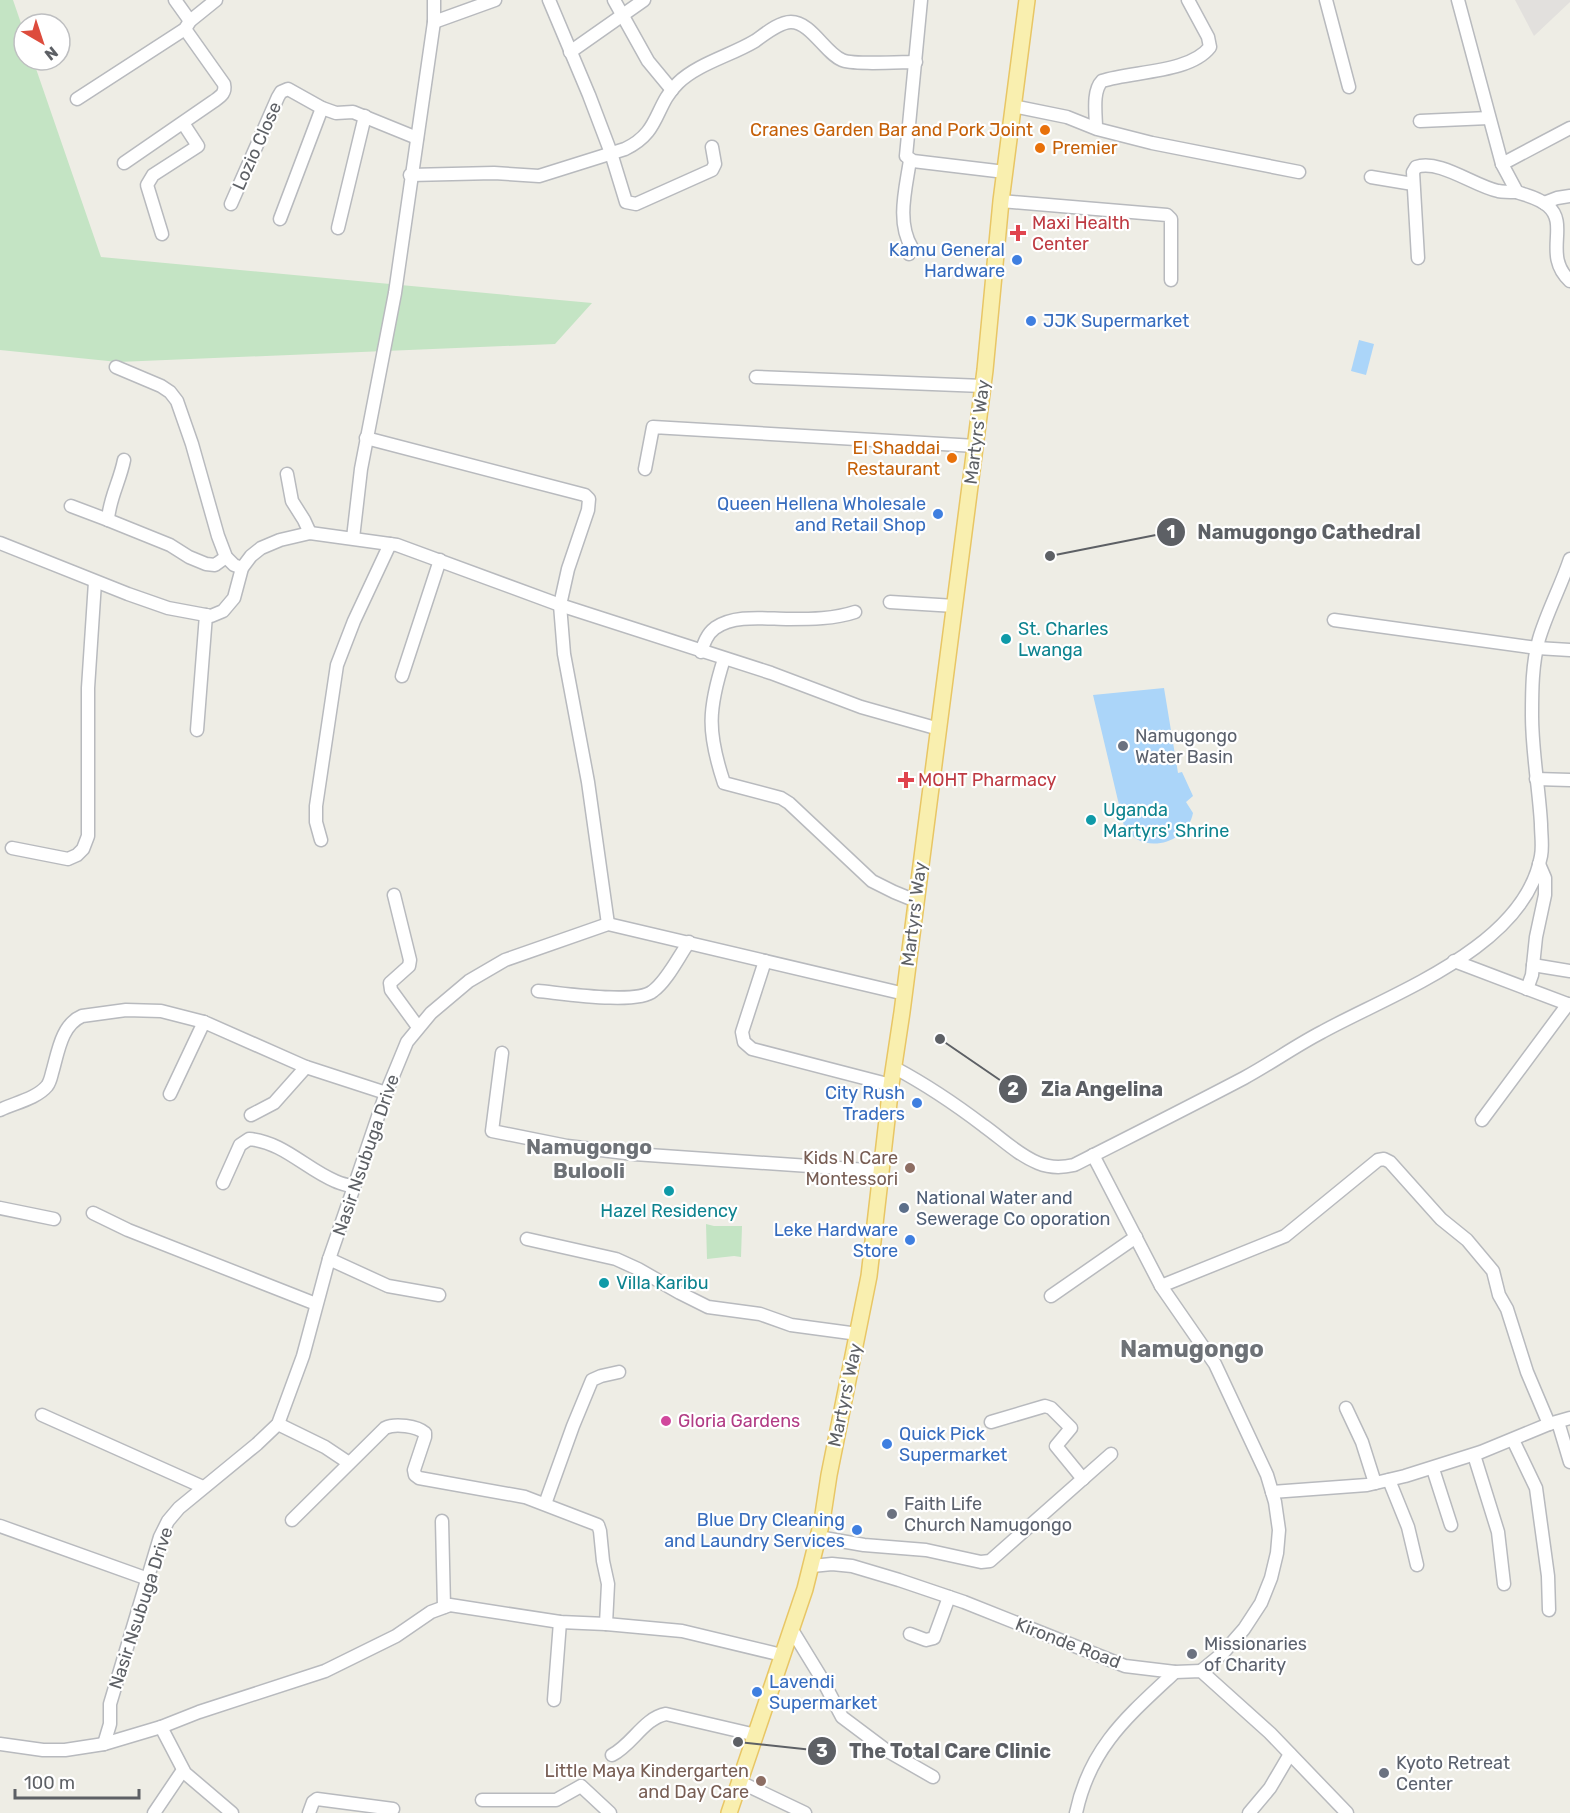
<svg xmlns="http://www.w3.org/2000/svg" width="1570" height="1813" font-family="Rubik,sans-serif">
  <rect width="100%" height="100%" fill="#eeede5"/>
  <path fill="#e2e0dd" d="M 1515,0 L 1570,0 L 1570,2 L 1534,36 Z"/>
  <g fill="#c4e4c4">
    <path d="M 0,0 L 13,0 L 24,32 L 24,60 L 33,60 L 101,257 L 592,303 L 555,344 L 118,362 L 0,350 Z"/>
    <path d="M 706,1224 L 714,1226 L 742,1226 L 741,1257 L 734,1256 L 707,1259 Z"/>
  </g>
  <g fill="#abd5f9">
    <path d="M 1359,340 L 1374,344 L 1366,375 L 1351,371 Z"/>
    <path d="M 1164,688 L 1178,773 L 1182,772 L 1193,796 L 1186,802 L 1193,813 C 1187,845 1140,856 1124,826 L 1093,695 Z"/>
  </g>
  <g fill="none" stroke-linecap="round" stroke-linejoin="round">
    <defs>
      <g id="minor">
        <path d="M 175,0 L 190,21"/>
        <path d="M 549,0 L 589,95 L 611,153 L 626,202 L 636,204 L 712,170 L 715,164 L 712,147"/>
        <path d="M 614,0 L 648,61 L 672,90"/>
        <path d="M 921,0 L 906,156 L 913,161 L 1005,172"/>
        <path d="M 1326,0 L 1349,87"/>
        <path d="M 1458,0 L 1502,164 L 1517,192 C 1528,196 1539,198 1548,206 C 1570,225 1542,255 1570,281"/>
        <path d="M 434,22 L 495,0"/>
        <path d="M 570,52 L 644,0"/>
        <path d="M 77,99 L 185,29 L 190,21 L 216,0"/>
        <path d="M 1013,106 L 1067,117 L 1097,129 L 1152,143 L 1299,172"/>
        <path d="M 1420,121 L 1489,118"/>
        <path d="M 1096,128 C 1096,115 1092,91 1102,81 C 1133,71 1190,73 1210,47 L 1208,37 L 1188,0"/>
        <path d="M 124,163 L 214,101 C 221,96 226,93 224,84 L 185,29"/>
        <path d="M 1502,164 L 1570,128"/>
        <path d="M 410,175 L 494,173 L 539,176 L 625,149 C 661,132 654,106 678,83 C 697,64 732,55 755,41 C 765,34 779,22 791,22 C 811,22 825,53 842,60 C 852,65 902,62 916,62"/>
        <path d="M 1371,177 L 1413,184"/>
        <path d="M 1001,201 L 1167,215 L 1171,219 L 1171,280"/>
        <path d="M 1544,203 L 1557,198 L 1570,196"/>
        <path d="M 231,204 L 278,97 L 281,92 L 288,89 L 322,108 L 336,113 L 353,112 L 417,138"/>
        <path d="M 280,219 L 322,108"/>
        <path d="M 338,228 L 365,116"/>
        <path d="M 162,234 L 147,185 L 153,175 L 198,146 L 183,123"/>
        <path d="M 909,254 L 912,248 C 896,222 906,188 910,160"/>
        <path d="M 1418,258 L 1413,172 L 1416,167 C 1440,159 1474,186 1498,191 C 1504,192 1511,192 1517,192"/>
        <path d="M 116,367 L 161,386 L 170,392 L 177,401 L 192,444 L 218,536 L 226,557 L 234,565 L 242,568"/>
        <path d="M 756,377 L 983,386"/>
        <path d="M 366,438 L 585,495 L 589,499 L 588,510 L 568,569 L 560,605 L 564,654 L 588,782 L 608,924"/>
        <path d="M 124,460 C 120,481 109,499 108,520 L 170,545 L 189,557 L 206,564 L 215,565 L 226,557"/>
        <path d="M 645,469 L 653,427 L 976,446"/>
        <path d="M 287,474 L 292,501 L 304,520 L 310,533"/>
        <path d="M 71,506 L 108,520"/>
        <path d="M 353,538 L 361,469 L 395,293 L 434,22 L 434,0"/>
        <path d="M 0,543 L 128,594 L 168,608 L 211,616 L 223,611 L 234,598 L 242,568 L 251,556 L 261,548 L 280,540 L 310,533 L 397,545 L 560,605 L 771,673 L 861,707 L 939,729"/>
        <path d="M 890,602 L 955,606"/>
        <path d="M 1334,620 L 1537,648 L 1570,650"/>
        <path d="M 701,652 C 704,643 707,634 715,628 C 735,614 766,619 789,619 C 811,619 834,619 855,612"/>
        <path d="M 724,659 C 708,709 707,732 724,783 L 781,798 L 789,803 L 872,881 L 894,892 L 916,901"/>
        <path d="M 402,676 L 440,560"/>
        <path d="M 197,730 L 206,615"/>
        <path d="M 1536,779 L 1570,780"/>
        <path d="M 321,840 L 316,822 L 316,806 L 337,665 L 354,621 L 390,544"/>
        <path d="M 12,848 L 68,859 L 77,855 L 83,849 L 88,836 L 88,688 L 95,582"/>
        <path d="M 394,895 L 410,960 L 409,966 L 390,983 L 391,990 L 418,1027"/>
        <path d="M 765,961 L 742,1032 L 744,1042 L 752,1049 L 891,1085"/>
        <path d="M 1454,961 L 1570,1005"/>
        <path d="M 1533,965 L 1570,971"/>
        <path d="M 1527,989 L 1532,975 L 1536,937 L 1545,895 L 1545,878 L 1539,864"/>
        <path d="M 538,991 C 561,993 637,1005 653,991 C 667,981 679,956 689,942"/>
        <path d="M 502,1053 L 492,1131 L 567,1146 L 634,1154 L 882,1171"/>
        <path d="M 895,1068 C 927,1085 955,1104 984,1126 C 1001,1138 1018,1155 1038,1163 C 1050,1168 1061,1168 1074,1165 C 1131,1136 1187,1108 1244,1078 C 1270,1064 1295,1046 1322,1032 C 1393,993 1525,947 1541,856 C 1543,846 1541,835 1541,824 C 1539,788 1532,752 1532,716 C 1532,691 1532,664 1539,639 C 1547,612 1561,586 1570,559"/>
        <path d="M 170,1094 L 204,1022"/>
        <path d="M 0,1110 C 14,1103 36,1099 47,1086 C 50,1082 51,1077 52,1073 C 58,1053 61,1025 82,1016 L 126,1010 L 161,1011 L 204,1022 L 306,1067 L 386,1093"/>
        <path d="M 251,1115 L 274,1103 L 306,1067"/>
        <path d="M 1482,1120 L 1568,1004"/>
        <path d="M 1093,1155 L 1161,1286 L 1215,1364 L 1267,1475 L 1275,1502 L 1279,1530 L 1277,1553 L 1271,1578 L 1261,1603 L 1244,1629 L 1223,1653 L 1201,1671"/>
        <path d="M 223,1183 L 240,1145 L 249,1139 C 283,1142 306,1169 335,1181 C 341,1184 348,1185 354,1187"/>
        <path d="M 0,1208 L 54,1219"/>
        <path d="M 93,1213 L 128,1230 L 316,1304"/>
        <path d="M 527,1239 L 616,1259 L 638,1269 L 680,1293 L 708,1307 L 760,1314 L 791,1325 L 858,1334"/>
        <path d="M 329,1259 L 388,1286 L 439,1295"/>
        <path d="M 1161,1286 L 1285,1236 L 1378,1160 L 1384,1159 L 1390,1162 L 1441,1219 L 1467,1240 L 1493,1271 L 1499,1295 L 1507,1309 L 1527,1372 L 1549,1424"/>
        <path d="M 1051,1296 L 1136,1237"/>
        <path d="M 1346,1408 L 1362,1442 L 1375,1483"/>
        <path d="M 42,1415 L 203,1487"/>
        <path d="M 991,1422 L 1045,1406 L 1051,1408 L 1071,1428 L 1056,1446 L 1083,1479"/>
        <path d="M 1558,1422 L 1570,1462"/>
        <path d="M 278,1424 L 325,1447 L 349,1463"/>
        <path d="M 1513,1440 L 1536,1488 L 1548,1576 L 1549,1610"/>
        <path d="M 1474,1455 L 1498,1532 L 1504,1584"/>
        <path d="M 1433,1469 L 1451,1525"/>
        <path d="M 1389,1480 L 1408,1527 L 1417,1565"/>
        <path d="M 1272,1492 L 1367,1485 L 1405,1476 L 1481,1452 L 1549,1424 L 1570,1418"/>
        <path d="M 545,1504 L 573,1426 L 592,1380 L 601,1376 L 619,1372"/>
        <path d="M 292,1520 L 385,1428 C 395,1423 417,1426 425,1433 L 425,1437 L 414,1470 L 415,1475 L 419,1478 L 525,1497 L 598,1525 L 600,1531 L 603,1561 L 608,1584 L 606,1624"/>
        <path d="M 442,1521 L 444,1607"/>
        <path d="M 0,1526 L 148,1579"/>
        <path d="M 818,1537 L 864,1545 L 926,1550 L 981,1562 L 990,1561 L 1111,1454"/>
        <path d="M 812,1566 L 832,1564 L 852,1566 L 899,1580 L 964,1602 L 1125,1666 L 1175,1672 L 1201,1671 L 1270,1733 L 1347,1813"/>
        <path d="M 792,1630 L 822,1679 L 842,1717 L 886,1750 L 933,1777"/>
        <path d="M 910,1634 L 926,1640 L 934,1638 L 949,1597"/>
        <path d="M 554,1700 L 560,1622"/>
        <path d="M 161,1727 L 185,1773 L 232,1813"/>
        <path d="M 0,1744 L 43,1750 L 65,1750 L 104,1744 L 161,1727 L 199,1712 L 325,1671 L 396,1636 L 431,1612 L 450,1605 L 560,1622 L 606,1624 L 682,1631 L 782,1655"/>
        <path d="M 104,1744 L 110,1724 L 110,1704 L 160,1537 L 168,1521 L 179,1508 L 257,1444 L 278,1424 L 303,1356 L 329,1259 L 354,1187 L 386,1093 L 407,1042 L 431,1013 L 469,981 L 505,960 L 608,924 L 905,994"/>
        <path d="M 612,1755 C 632,1745 644,1718 666,1714 L 756,1735"/>
        <path d="M 740,1782 L 805,1813"/>
        <path d="M 482,1800 L 556,1800 L 581,1786 L 610,1813"/>
        <path d="M 154,1813 L 183,1770"/>
        <path d="M 309,1813 L 313,1802 L 317,1799 L 393,1809"/>
        <path d="M 1076,1813 C 1090,1747 1128,1716 1175,1672"/>
        <path d="M 1249,1813 L 1270,1788 L 1290,1754"/>
      </g>
      <path id="major" d="M 729,1813 L 805,1589 L 822,1521 L 829,1475 L 869,1276 L 891,1085 L 902,1012 L 985,370 L 1001,201 L 1027,0"/>
    </defs>
    <use href="#minor" stroke="#b8babe" stroke-width="15"/>
    <use href="#major" stroke="#e8c665" stroke-width="18"/>
    <use href="#minor" stroke="#fff" stroke-width="12"/>
    <use href="#major" stroke="#f9efaf" stroke-width="15"/>
  </g>
  <g fill="#e8710a" stroke="#fff" stroke-width="2">
    <circle cx="1045" cy="130" r="6"/>
    <circle cx="1040" cy="148" r="6"/>
    <circle cx="952" cy="458" r="6"/>
  </g>
  <g fill="#e0444e" stroke="#fff" stroke-width="2">
    <path d="M1015 224h6v6h6v6h-6v6h-6v-6h-6v-6h6z"/>
    <path d="M903 771h6v6h6v6h-6v6h-6v-6h-6v-6h6z"/>
  </g>
  <g fill="#3f7fe0" stroke="#fff" stroke-width="2">
    <circle cx="1017" cy="260" r="6"/>
    <circle cx="1031" cy="321" r="6"/>
    <circle cx="938" cy="514" r="6"/>
    <circle cx="917" cy="1103" r="6"/>
    <circle cx="910" cy="1240" r="6"/>
    <circle cx="887" cy="1444" r="6"/>
    <circle cx="857" cy="1530" r="6"/>
    <circle cx="757" cy="1692" r="6"/>
  </g>
  <g fill="#0f9aa8" stroke="#fff" stroke-width="2">
    <circle cx="1006" cy="639" r="6"/>
    <circle cx="1091" cy="820" r="6"/>
    <circle cx="669" cy="1191" r="6"/>
    <circle cx="604" cy="1283" r="6"/>
  </g>
  <g fill="#6b7280" stroke="#fff" stroke-width="2">
    <circle cx="1123" cy="746" r="6"/>
    <circle cx="892" cy="1514" r="6"/>
    <circle cx="1192" cy="1654" r="6"/>
    <circle cx="1384" cy="1773" r="6"/>
  </g>
  <g fill="#8d6e63" stroke="#fff" stroke-width="2">
    <circle cx="910" cy="1168" r="6"/>
    <circle cx="761" cy="1781" r="6"/>
  </g>
  <circle fill="#5c6f8a" stroke="#fff" stroke-width="2" cx="904" cy="1208" r="6"/>
  <circle fill="#d1479c" stroke="#fff" stroke-width="2" cx="666" cy="1421" r="6"/>
  <g text-anchor="middle" stroke-width="4.5" stroke-linejoin="round" paint-order="stroke">
    <g font-size="18" fill="#c56008" stroke="#fff" text-anchor="end">
      <text x="1033" y="136">Cranes Garden Bar and Pork Joint</text>
      <text x="1052" y="154" text-anchor="start">Premier</text>
      <text x="940" y="454">El Shaddai<tspan x="940" dy="21">Restaurant</tspan></text>
    </g>
    <g font-size="18" fill="#5d6065" stroke="#fff">
      <text transform="translate(257 146) rotate(-66)" y="6">Lozio Close</text>
      <text transform="translate(977 432) rotate(-83)" y="6">Martyrs' Way</text>
      <text transform="translate(914 914) rotate(-83)" y="6">Martyrs' Way</text>
      <text transform="translate(366 1155) rotate(-71)" y="6">Nasir Nsubuga Drive</text>
      <text transform="translate(845 1395) rotate(-78)" y="6">Martyrs' Way</text>
      <text transform="translate(141 1608) rotate(-72)" y="6">Nasir Nsubuga Drive</text>
      <text transform="translate(1068 1643) rotate(21)" y="6">Kironde Road</text>
    </g>
    <g font-size="18" fill="#be3a42" stroke="#fff" text-anchor="start">
      <text x="1032" y="229">Maxi Health<tspan x="1032" dy="21">Center</tspan></text>
      <text x="918" y="786">MOHT Pharmacy</text>
    </g>
    <g font-size="18" fill="#366cbe" stroke="#fff" text-anchor="end">
      <text x="1005" y="256">Kamu General<tspan x="1005" dy="21">Hardware</tspan></text>
      <text x="1043" y="327" text-anchor="start">JJK Supermarket</text>
      <text x="926" y="510">Queen Hellena Wholesale<tspan x="926" dy="21">and Retail Shop</tspan></text>
      <text x="905" y="1099">City Rush<tspan x="905" dy="21">Traders</tspan></text>
      <text x="898" y="1236">Leke Hardware<tspan x="898" dy="21">Store</tspan></text>
      <text x="899" y="1440" text-anchor="start">Quick Pick<tspan x="899" dy="21">Supermarket</tspan></text>
      <text x="845" y="1526">Blue Dry Cleaning<tspan x="845" dy="21">and Laundry Services</tspan></text>
      <text x="769" y="1688" text-anchor="start">Lavendi<tspan x="769" dy="21">Supermarket</tspan></text>
    </g>
    <g font-size="18" fill="#0d838f" stroke="#fff" text-anchor="start">
      <text x="1018" y="635">St. Charles<tspan x="1018" dy="21">Lwanga</tspan></text>
      <text x="1103" y="816">Uganda<tspan x="1103" dy="21">Martyrs' Shrine</tspan></text>
      <text x="669" y="1217" text-anchor="middle">Hazel Residency</text>
      <text x="616" y="1289">Villa Karibu</text>
    </g>
    <g font-size="18" fill="#5b616d" stroke="#fff" text-anchor="start">
      <text x="1135" y="742">Namugongo<tspan x="1135" dy="21">Water Basin</tspan></text>
      <text x="904" y="1510">Faith Life<tspan x="904" dy="21">Church Namugongo</tspan></text>
      <text x="1204" y="1650">Missionaries<tspan x="1204" dy="21">of Charity</tspan></text>
      <text x="1396" y="1769">Kyoto Retreat<tspan x="1396" dy="21">Center</tspan></text>
    </g>
    <g font-size="18" fill="#785e54" stroke="#fff" text-anchor="end">
      <text x="898" y="1164">Kids N Care<tspan x="898" dy="21">Montessori</tspan></text>
      <text x="749" y="1777">Little Maya Kindergarten<tspan x="749" dy="21">and Day Care</tspan></text>
    </g>
    <g font-size="18" fill="#4e5e75" stroke="#fff" text-anchor="start">
      <text x="916" y="1204">National Water and<tspan x="916" dy="21">Sewerage Co oporation</tspan></text>
    </g>
    <g font-size="18" fill="#b23c85" stroke="#fff" text-anchor="start">
      <text x="678" y="1427">Gloria Gardens</text>
    </g>
    <g font-size="21" font-weight="bold" fill="#6e7277" stroke="#fff">
      <text x="589" y="1154">Namugongo<tspan x="589" dy="24">Bulooli</tspan></text>
    </g>
    <g font-size="24" font-weight="bold" fill="#6e7277" stroke="#fff">
      <text x="1192" y="1357">Namugongo</text>
    </g>
  </g>
  <path fill="none" stroke="#5d6065" stroke-width="2" d="M1050 556L1171 532M940 1039L1013 1089M738 1742L822 1751"/>
  <g fill="#5d6065" stroke="#fff" stroke-width="2">
    <circle cx="1050" cy="556" r="6"/>
    <circle cx="940" cy="1039" r="6"/>
    <circle cx="738" cy="1742" r="6"/>
    <circle cx="1171" cy="532" r="15"/>
    <circle cx="1013" cy="1089" r="15"/>
    <circle cx="822" cy="1751" r="15"/>
  </g>
  <g font-size="18" text-anchor="middle" font-weight="bold" fill="#fff">
    <text x="1171" y="538">1</text>
    <text x="1013" y="1095">2</text>
    <text x="822" y="1757">3</text>
  </g>
  <g font-size="20" text-anchor="middle" font-weight="bold" fill="#5d6065" stroke="#fff" stroke-width="4.5" stroke-linejoin="round" paint-order="stroke">
    <text x="1309" y="539">Namugongo Cathedral</text>
    <text x="1102" y="1096">Zia Angelina</text>
    <text x="950" y="1758">The Total Care Clinic</text>
  </g>
  <g transform="translate(42 42) rotate(141)"><circle r="28" fill="#ffffff" stroke="#bebfc1" stroke-width="1.5"/>
  <path d="M0-4.5L10 22L0 15L-10 22Z" fill="#dd4c3d"/>
  <text y="-9" font-size="16" font-weight="bold" text-anchor="middle" fill="#5d6065">N</text>
  </g>
  <path d="M15 1789v9h124v-9" fill="none" stroke="#5d6065" stroke-width="3"/>
  <text x="24" y="1789" font-size="18" fill="#5d6065" stroke="#ffffff" stroke-width="4.5" paint-order="stroke">100 m</text>
</svg>
